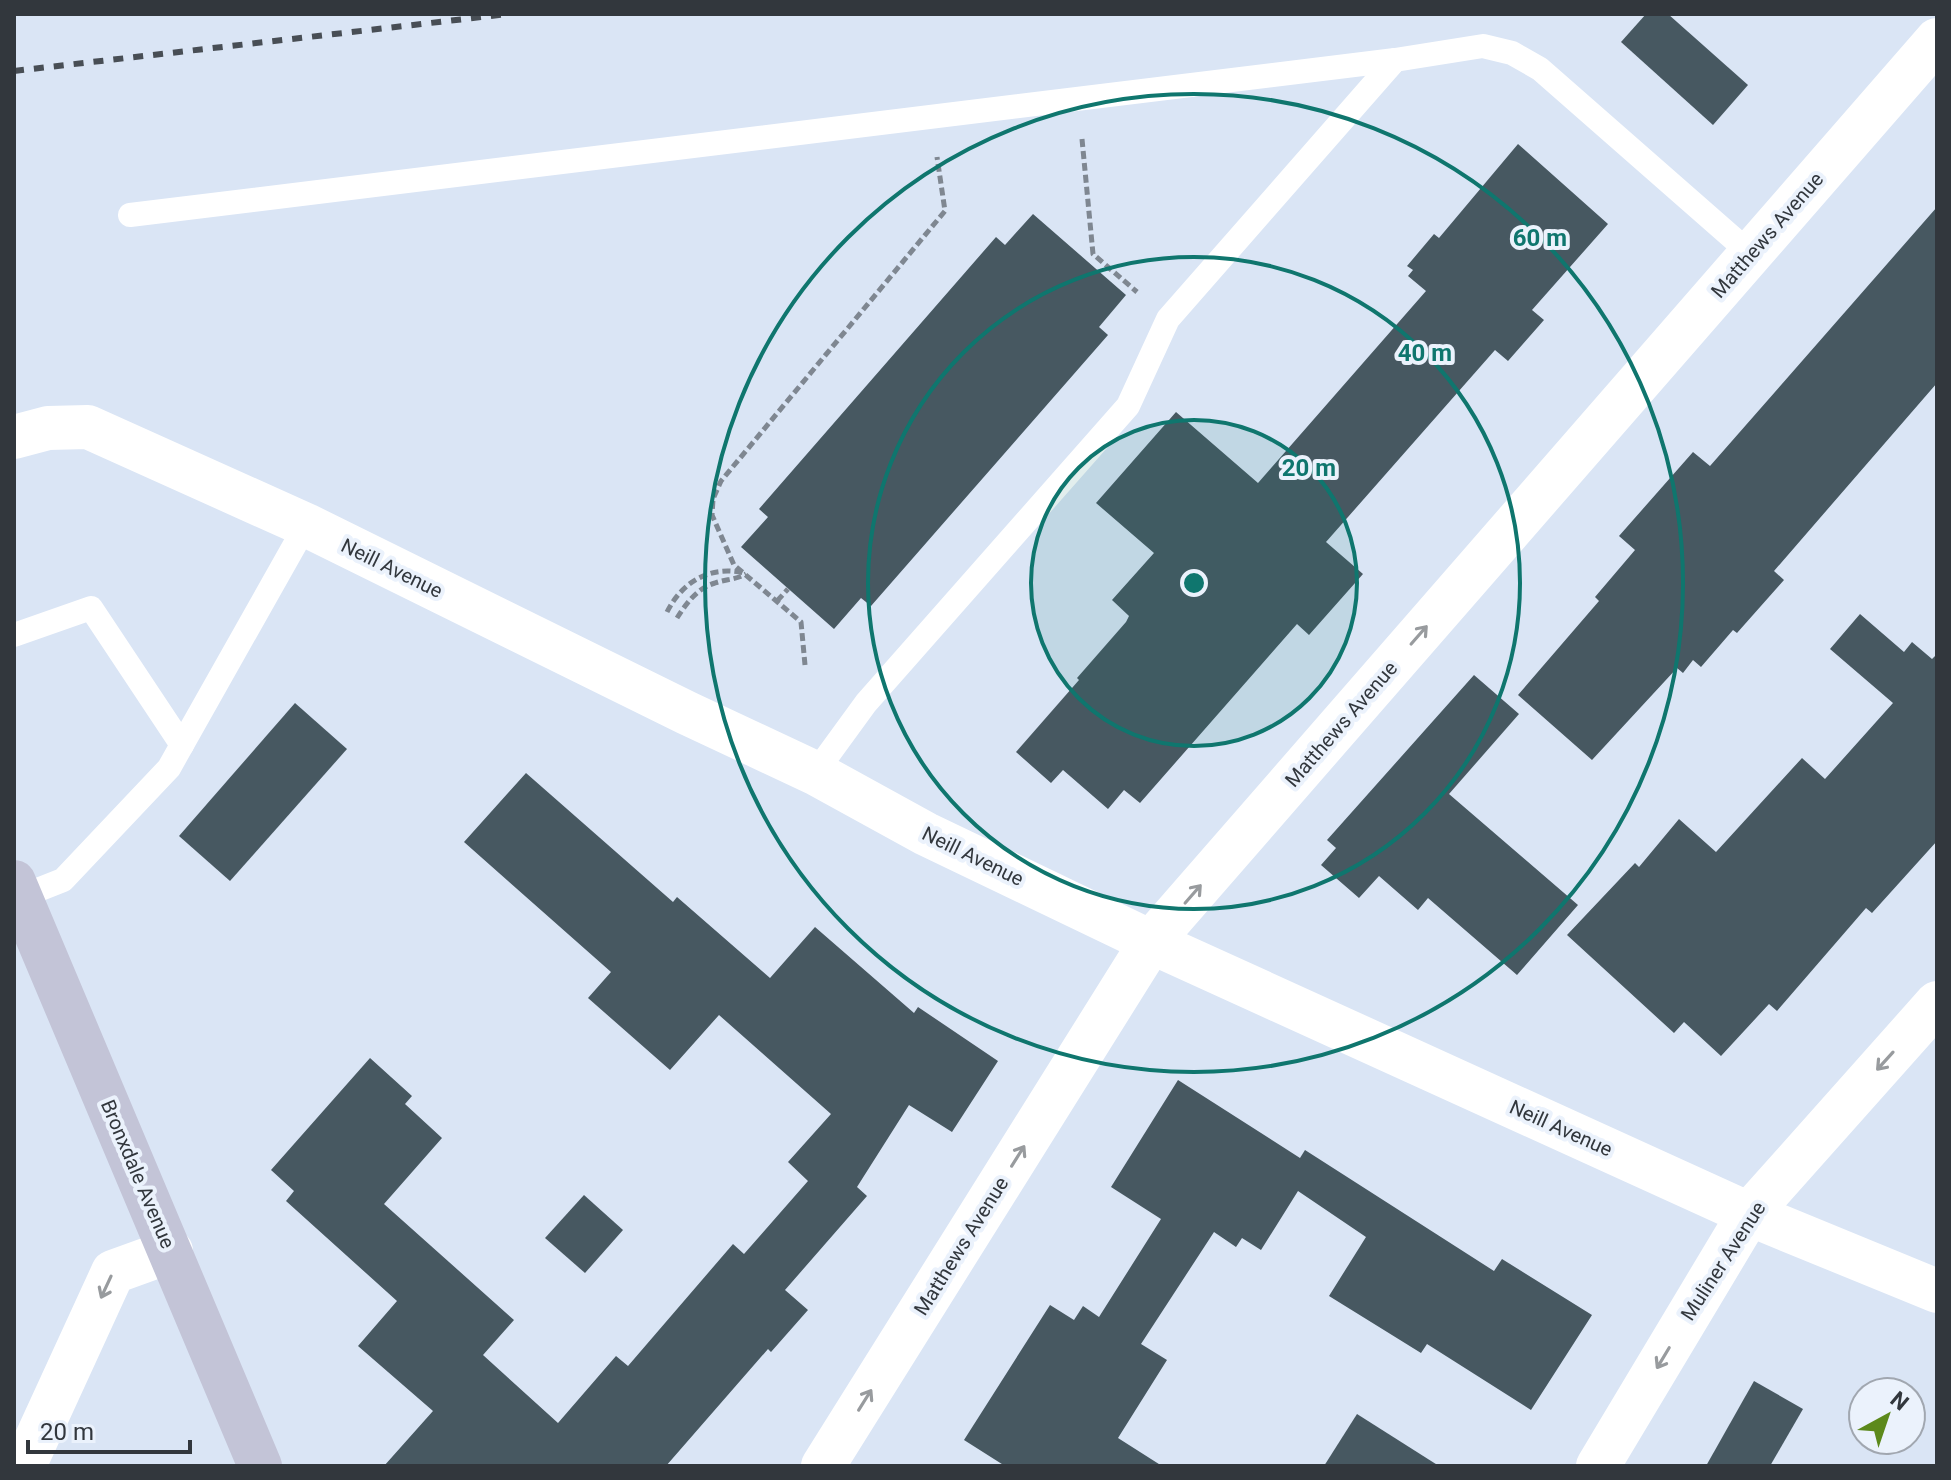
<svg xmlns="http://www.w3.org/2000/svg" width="1951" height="1480" font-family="Roboto,sans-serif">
  <rect width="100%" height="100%" fill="#dae5f5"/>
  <g fill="#475861">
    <path d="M 1646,14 L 1668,14 L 1748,85 L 1713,125 L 1621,42 Z"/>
    <path d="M 1518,144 L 1608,224 L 1532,310 L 1544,320 L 1508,361 L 1495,350 L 1326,542 L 1363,574 L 1309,635 L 1297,624 L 1140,803 L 1124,790 L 1108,809 L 1063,770 L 1051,783 L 1016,752 L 1079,680 L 1077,678 L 1126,622 L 1129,616 L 1112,600 L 1154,553 L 1096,503 L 1176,412 L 1258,483 L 1426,291 L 1408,276 L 1413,270 L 1407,266 L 1434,234 L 1439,238 Z"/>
    <path d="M 1937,207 L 1937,383 L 1774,571 L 1784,580 L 1737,633 L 1733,630 L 1701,667 L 1693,660 L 1683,673 L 1677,668 L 1592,760 L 1518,695 L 1599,601 L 1595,597 L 1635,550 L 1619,536 L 1693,452 L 1710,466 Z"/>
    <path d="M 1033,214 L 1126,295 L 1099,327 L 1108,335 L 871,606 L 861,598 L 834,629 L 741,547 L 768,517 L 759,509 L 996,237 L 1005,245 Z"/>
    <path d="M 1860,614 L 1904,652 L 1912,642 L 1932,659 L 1937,654 L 1937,841 L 1872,913 L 1866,908 L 1777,1011 L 1769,1004 L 1721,1056 L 1684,1022 L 1674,1033 L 1567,935 L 1635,863 L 1639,867 L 1679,819 L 1716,852 L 1802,758 L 1825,779 L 1893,703 L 1830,649 Z"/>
    <path d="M 1474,675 L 1519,714 L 1449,794 L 1578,905 L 1517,975 L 1428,898 L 1418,910 L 1379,876 L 1359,898 L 1321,865 L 1336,848 L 1327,840 Z"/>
    <path d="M 295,703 L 347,749 L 230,881 L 179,836 Z"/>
    <path d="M 526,773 L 673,902 L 677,897 L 770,978 L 815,927 L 914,1013 L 918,1007 L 998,1061 L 952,1132 L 909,1105 L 857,1187 L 867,1196 L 785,1290 L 808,1310 L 771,1352 L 768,1349 L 666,1466 L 384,1466 L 433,1411 L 358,1346 L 397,1301 L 286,1201 L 294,1191 L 271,1170 L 370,1058 L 412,1096 L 405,1104 L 442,1138 L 384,1204 L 514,1320 L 483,1355 L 558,1423 L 616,1356 L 628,1366 L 733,1244 L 744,1254 L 808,1181 L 788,1162 L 831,1114 L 719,1015 L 670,1070 L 588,998 L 611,972 L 464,842 Z"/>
    <path d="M 1178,1080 L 1300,1158 L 1305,1150 L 1494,1271 L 1502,1259 L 1592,1315 L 1531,1410 L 1427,1344 L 1421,1353 L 1329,1296 L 1366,1237 L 1298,1191 L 1261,1250 L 1242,1238 L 1236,1247 L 1214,1232 L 1141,1344 L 1167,1360 L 1118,1438 L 1162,1466 L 1005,1466 L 964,1440 L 1050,1305 L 1074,1320 L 1083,1306 L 1099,1317 L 1161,1219 L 1111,1187 Z"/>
    <path d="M 584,1195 L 623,1230 L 585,1273 L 545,1238 Z"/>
    <path d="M 1754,1381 L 1803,1409 L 1770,1466 L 1706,1466 Z"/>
    <path d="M 1357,1414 L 1439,1466 L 1324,1466 Z"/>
  </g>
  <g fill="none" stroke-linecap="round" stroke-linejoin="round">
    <g stroke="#7f8791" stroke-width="5" stroke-dasharray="8 4" stroke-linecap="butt">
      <path d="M 1082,139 L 1093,254 L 1137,292"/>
      <path d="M 777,601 L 788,589"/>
      <path d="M 667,612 C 682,582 710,565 744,573"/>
      <path d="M 677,618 C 686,604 697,588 715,583 C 726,579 735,580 746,574"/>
      <path d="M 805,665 L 801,622 L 734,565 L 712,515 L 713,499 L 721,481 L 945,211 L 937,157"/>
    </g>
    <g stroke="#fff" stroke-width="24">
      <path d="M 130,215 L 1395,60 L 1483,46 L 1512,53 L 1540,69 L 1751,254"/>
      <path d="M 14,635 L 91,608 L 182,745"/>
      <path d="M 815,773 L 866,703 L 1128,406 L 1168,319 L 1395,60"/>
      <path d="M 20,897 L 63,880 L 169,768 L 306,525"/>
    </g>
    <g stroke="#fff" stroke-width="44">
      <path d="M 14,437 L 48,428 L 88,427 L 306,525 L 687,713 L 815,773 L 926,834 L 1151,942 L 1749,1214 L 1937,1291"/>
      <path d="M 24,1466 L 113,1272 L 171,1251"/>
      <path d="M 823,1466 L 1151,942 L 1937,40"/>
      <path d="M 1598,1466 L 1749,1214 L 1937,1003"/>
    </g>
    <path stroke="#c3c4d7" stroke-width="44" d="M 14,882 L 260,1466"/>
    <path stroke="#484e55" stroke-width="6" stroke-dasharray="10 10" stroke-linecap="butt" d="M 14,71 L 508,14"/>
  </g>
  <defs><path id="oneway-shaft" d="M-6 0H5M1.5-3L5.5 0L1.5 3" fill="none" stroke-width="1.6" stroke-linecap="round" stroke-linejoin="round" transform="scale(2)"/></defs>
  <g stroke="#989b9e">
    <use href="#oneway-shaft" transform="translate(1419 635) rotate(-49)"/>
    <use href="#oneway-shaft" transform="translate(1193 894) rotate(-49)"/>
    <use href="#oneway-shaft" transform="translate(1885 1061) rotate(132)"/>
    <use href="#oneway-shaft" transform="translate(1018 1156) rotate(-58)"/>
    <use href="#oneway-shaft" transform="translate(106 1287) rotate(115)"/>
    <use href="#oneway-shaft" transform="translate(1663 1358) rotate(121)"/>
    <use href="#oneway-shaft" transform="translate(865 1400) rotate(-58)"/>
  </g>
  <circle cx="1194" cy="583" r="163" fill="#0f766e" fill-opacity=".12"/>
  <g fill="none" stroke="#0f766e" stroke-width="4">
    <circle cx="1194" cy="583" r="163"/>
    <circle cx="1194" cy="583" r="326"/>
    <circle cx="1194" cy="583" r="489"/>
  </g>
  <g text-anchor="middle" stroke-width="8" stroke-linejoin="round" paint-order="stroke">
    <g font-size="20" fill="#32373d" stroke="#ebf2fc">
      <text transform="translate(1767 235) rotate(-49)" y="7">Matthews Avenue</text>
      <text transform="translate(392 568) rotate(26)" y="7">Neill Avenue</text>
      <text transform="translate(1341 724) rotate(-49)" y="7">Matthews Avenue</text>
      <text transform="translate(973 856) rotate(26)" y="7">Neill Avenue</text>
      <text transform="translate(1561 1128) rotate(24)" y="7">Neill Avenue</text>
      <text transform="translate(138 1174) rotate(67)" y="7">Bronxdale Avenue</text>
      <text transform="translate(961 1246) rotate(-58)" y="7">Matthews Avenue</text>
      <text transform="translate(1723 1261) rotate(-57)" y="7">Muliner Avenue</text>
    </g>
  </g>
  <circle cx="1194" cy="583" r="12" fill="#0f766e" stroke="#ebf2fc" stroke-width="4"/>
  <g font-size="24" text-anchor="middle" font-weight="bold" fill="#0f766e" stroke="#ebf2fc" stroke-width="8" stroke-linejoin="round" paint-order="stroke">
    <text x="1540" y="246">60 m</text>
    <text x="1425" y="361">40 m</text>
    <text x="1309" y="476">20 m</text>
  </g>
  <rect width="1951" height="1480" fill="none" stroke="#32373d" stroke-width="32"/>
  <g transform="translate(1887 1416) rotate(40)"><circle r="38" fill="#ebf2fc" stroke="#a1a7b0" stroke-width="2"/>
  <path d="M0-6L14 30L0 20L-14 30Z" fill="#5c891b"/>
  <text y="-12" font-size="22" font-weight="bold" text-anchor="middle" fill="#32373d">N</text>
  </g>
  <path d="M28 1440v12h162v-12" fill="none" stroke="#32373d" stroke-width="4"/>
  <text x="40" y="1440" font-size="24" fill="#32373d" stroke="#ebf2fc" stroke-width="6" paint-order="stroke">20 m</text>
</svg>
